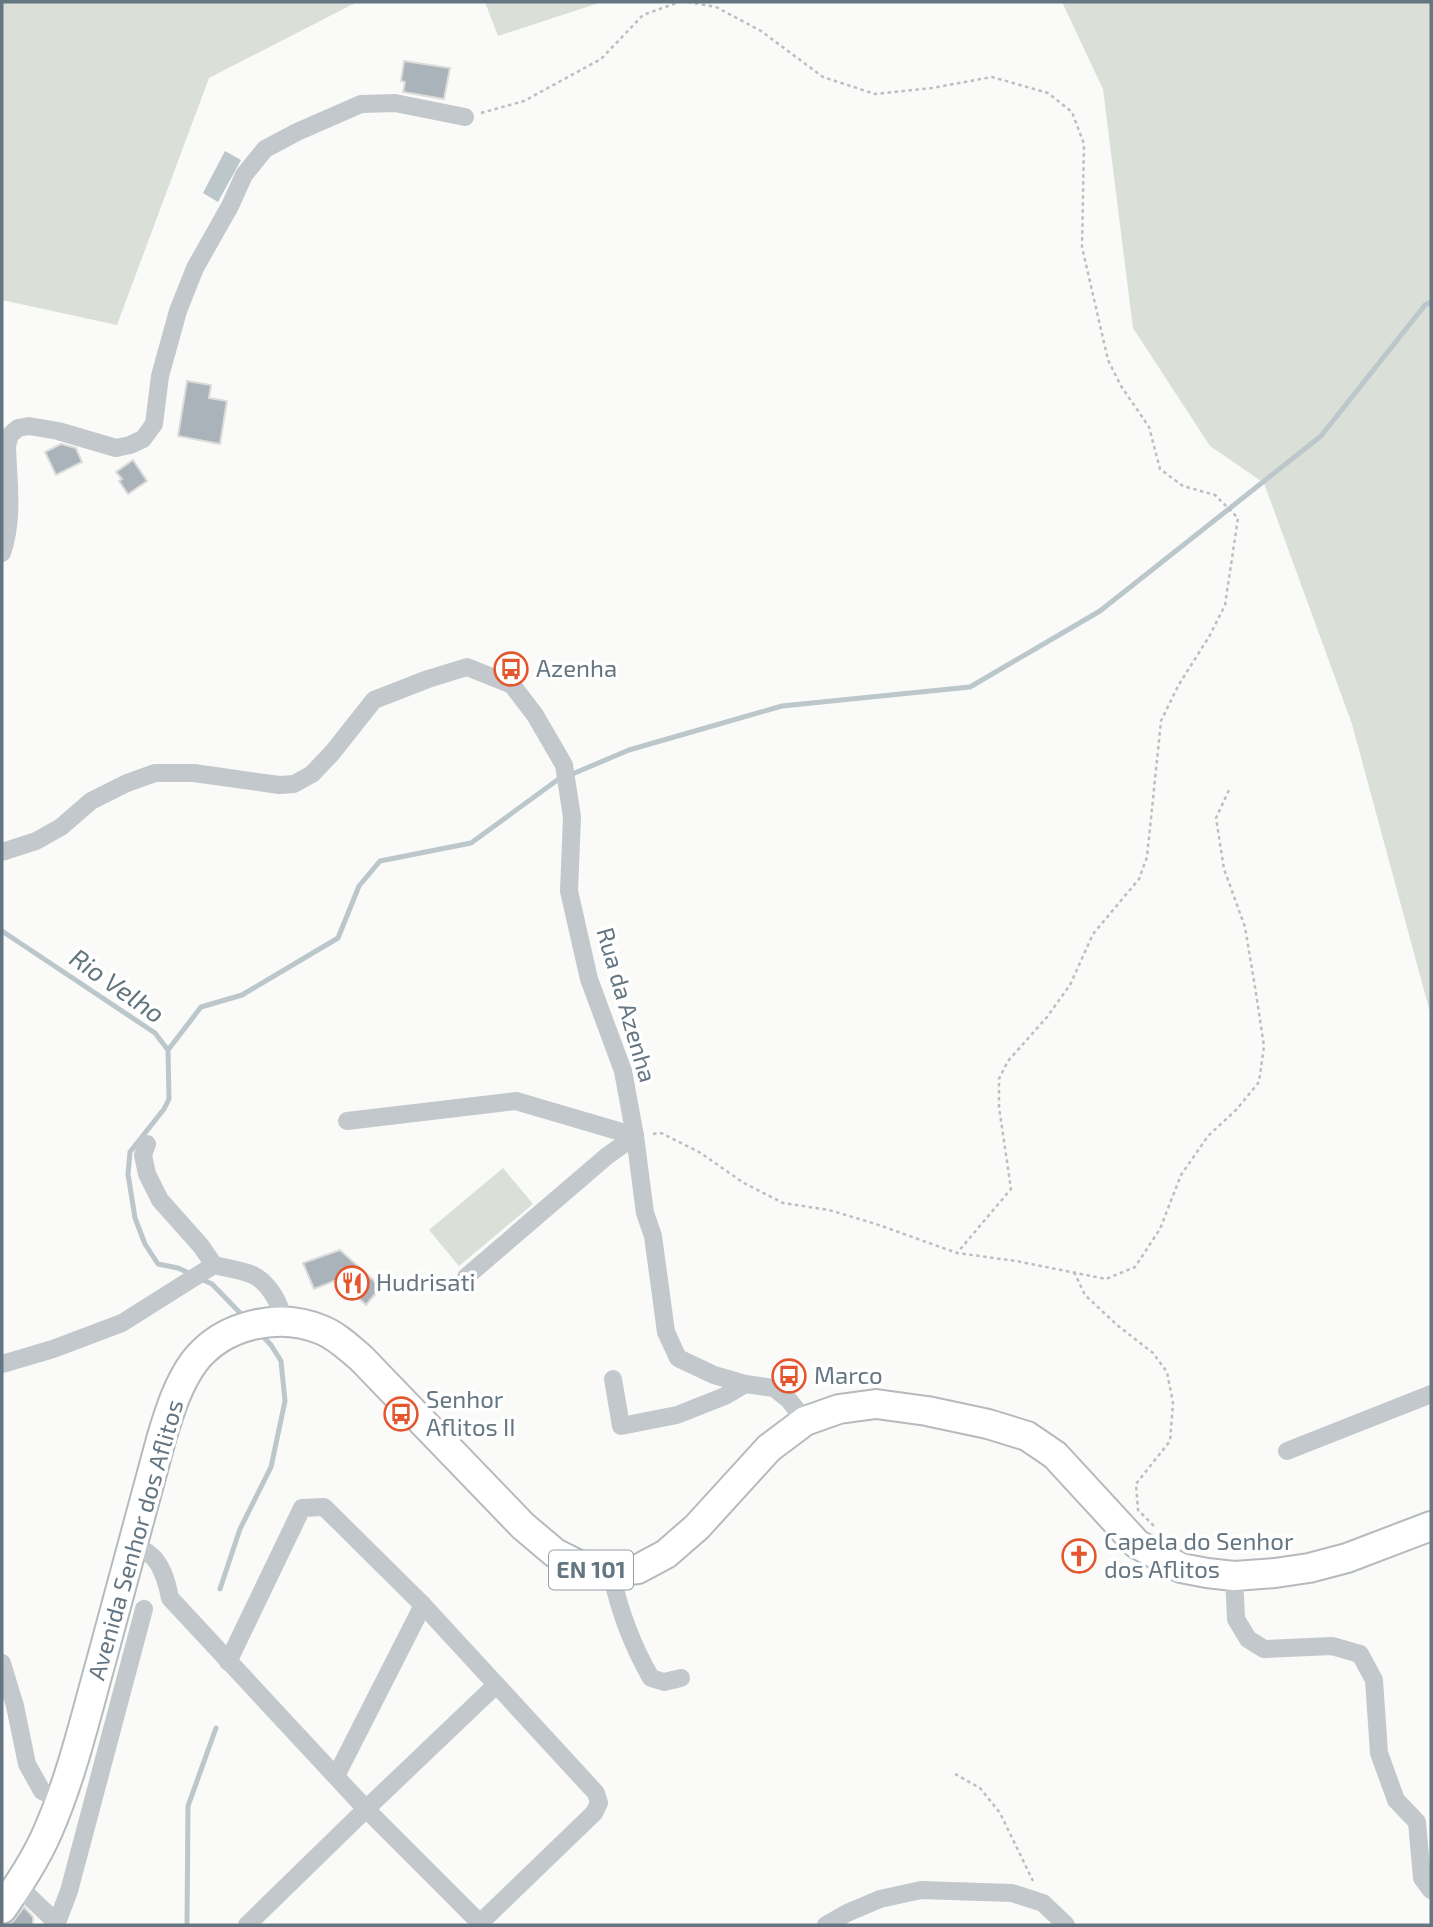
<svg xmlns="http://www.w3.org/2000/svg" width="1433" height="1927" font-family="'Exo 2',sans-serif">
  <rect width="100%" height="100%" fill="#fafaf8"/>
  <g fill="#dadfd7">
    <path d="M 2,2 L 357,2 L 209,78 L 117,325 L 2,300 Z"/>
    <path d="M 485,2 L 602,2 L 498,36 Z"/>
    <path d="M 1062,2 L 1431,2 L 1431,1016 L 1352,724 L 1264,483 L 1210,446 L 1133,328 L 1103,89 Z"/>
    <path d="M 503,1168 L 533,1204 L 459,1266 L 429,1230 Z"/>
  </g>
  <path fill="#bbc7cb" d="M 225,151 L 241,160 L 218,202 L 203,193 Z"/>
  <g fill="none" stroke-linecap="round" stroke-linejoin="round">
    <g stroke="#bbc7cb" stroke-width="5">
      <path d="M 570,775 L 629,750 L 782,706 L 970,687 L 1100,611 L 1321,436 L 1425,305 L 1431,302"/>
      <path d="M 2,931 L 155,1033 L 168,1050 L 169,1099 L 164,1109 L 130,1152 L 128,1174 L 135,1218 L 145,1244 L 158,1264 L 178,1268 L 193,1275"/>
      <path d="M 168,1050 L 201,1007 L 242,995 L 338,938 L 359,886 L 380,861 L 471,843 L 556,781 L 561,778"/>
      <path d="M 201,1279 L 212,1284 L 246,1319"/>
      <path d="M 220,1589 L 240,1529 L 271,1467 L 285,1401 L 281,1361 L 271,1345 L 260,1333"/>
      <path d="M 187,1925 L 188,1806 L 216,1728"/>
    </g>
  </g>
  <g fill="#aab3b9" stroke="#dcdcda" stroke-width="2">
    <path d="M 404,61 L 450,68 L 444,99 L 403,92 L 405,82 L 401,81 Z"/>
    <path d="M 187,381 L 211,385 L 209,398 L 227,401 L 220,444 L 178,436 Z"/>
    <path d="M 61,444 L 76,448 L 82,462 L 56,475 L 45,452 Z"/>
    <path d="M 133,460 L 147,481 L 128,494 L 119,481 L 122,479 L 116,472 Z"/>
    <path d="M 340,1250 L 381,1287 L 366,1305 L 339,1279 L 314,1289 L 303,1263 Z"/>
    <path d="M 1085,1542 L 1094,1555 L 1074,1571 L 1064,1557 Z"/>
    <path d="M 24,1907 L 33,1917 L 33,1925 L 4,1925 L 10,1924 L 15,1919 Z"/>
  </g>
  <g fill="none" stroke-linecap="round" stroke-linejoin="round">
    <defs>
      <path id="primary" d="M 2,1909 C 19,1884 36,1859 48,1831 C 72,1776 86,1715 102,1658 C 122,1584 142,1510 162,1436 C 170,1410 178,1384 194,1362 C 223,1324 279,1312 322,1330 C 337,1336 349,1348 361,1358 L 523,1526 L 555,1553 L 587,1569 L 611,1572 L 638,1569 L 666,1554 L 697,1527 L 769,1448 L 805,1421 L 839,1409 L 876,1404 L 927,1411 L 988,1424 L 1027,1436 L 1055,1455 L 1137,1544 L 1181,1568 L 1207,1573 L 1234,1576 L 1275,1573 L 1309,1568 L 1347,1558 L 1431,1526"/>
    </defs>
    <use href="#primary" stroke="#b5babe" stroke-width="32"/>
    <g stroke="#bbbfc2" stroke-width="2.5" stroke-dasharray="3.5 3.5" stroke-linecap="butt">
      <path d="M 688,2 L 716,7 L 761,31 L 823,77 L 875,94 L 932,88 L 992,77 L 1048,93 L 1072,112 L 1084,144 L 1082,247 L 1108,360 L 1121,386 L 1149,427 L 1160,469 L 1183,486 L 1215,495 L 1238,518 L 1225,605 L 1210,635 L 1178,686 L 1161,721 L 1147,857 L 1139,879 L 1093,934 L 1070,985 L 1047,1017 L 1008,1061 L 999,1079 L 999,1107 L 1011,1189 L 957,1253"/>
      <path d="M 481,113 L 524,101 L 601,59 L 643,15 L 679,2"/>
      <path d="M 653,1134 L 661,1133 L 699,1152 L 744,1183 L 783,1203 L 829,1210 L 876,1224 L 957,1253 L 1016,1261 L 1106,1279 L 1135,1267 L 1160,1229 L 1181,1175 L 1208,1136 L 1236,1110 L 1259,1082 L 1264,1046 L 1255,987 L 1245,927 L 1224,869 L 1216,818 L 1229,790"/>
      <path d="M 1074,1272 L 1085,1295 L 1117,1325 L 1153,1353 L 1167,1372 L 1173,1403 L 1170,1441 L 1136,1484 L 1138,1510 L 1154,1526"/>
      <path d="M 955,1774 L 980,1788 L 1000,1813 L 1033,1881"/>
    </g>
    <g stroke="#c3c8cc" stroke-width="18">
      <path d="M 2,553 C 14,519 8,481 7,446 L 10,435 L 18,428 L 29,426 L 58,431 L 116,448 L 130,445 L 143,439 L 154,424 L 160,376 L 178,311 L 195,268 L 230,206 L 244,175 L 265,149 L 297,132 L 361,104 L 395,103 L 465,117"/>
      <path d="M 2,852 L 36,841 L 61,827 L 91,801 L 127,783 L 155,773 L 194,773 L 279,785 L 294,784 L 312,774 L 332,753 L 374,700 L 428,679 L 467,667 L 512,685 L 535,715 L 564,765 L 572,817 L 569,891 L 589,979 L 623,1071 L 635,1136 L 645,1213 L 653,1236 L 666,1332 L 678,1358 L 714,1375 L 745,1384 L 774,1388 L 789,1400 L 805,1421"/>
      <path d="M 347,1121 L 516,1101 L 635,1136"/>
      <path d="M 147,1144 L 143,1155 L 147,1174 L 160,1200 L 201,1246 L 214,1265"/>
      <path d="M 466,1277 L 607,1156 L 635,1136"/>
      <path d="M 2,1364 L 53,1349 L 122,1323 L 214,1265 C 226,1268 242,1270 253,1275 C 269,1283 281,1304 283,1321"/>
      <path d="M 613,1379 L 621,1426 L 677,1415 L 725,1396 L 745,1384"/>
      <path d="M 1287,1451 L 1431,1394"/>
      <path d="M 132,1547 C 137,1548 144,1550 148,1553 C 162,1562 167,1583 170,1598 L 366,1809 L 480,1923 L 478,1925"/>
      <path d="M 611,1572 C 619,1610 632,1645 651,1678 L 664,1682 L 681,1678"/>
      <path d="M 1234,1576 L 1236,1619 L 1248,1639 L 1264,1649 L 1332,1646 L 1360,1654 L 1374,1680 L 1379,1753 L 1396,1800 L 1417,1822 L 1422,1878 L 1431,1890"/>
      <path d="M 228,1662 L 302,1508 L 324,1507 L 423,1605 L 596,1793 L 599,1803 L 594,1813 L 480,1923"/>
      <path d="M 2,1663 L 15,1706 L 27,1764 L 42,1791 L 60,1799"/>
      <path d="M 336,1776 L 423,1605"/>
      <path d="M 18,1886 L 57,1923"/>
      <path d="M 56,1925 L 69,1891 L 144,1609"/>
      <path d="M 247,1925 L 366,1809 L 496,1685"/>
      <path d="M 826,1925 L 847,1913 L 880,1899 L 921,1890 L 1012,1893 L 1043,1903 L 1066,1925"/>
    </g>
    <use href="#primary" stroke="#fff" stroke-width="28"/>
  </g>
  <defs>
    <symbol id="bus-ring" viewBox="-11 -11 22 22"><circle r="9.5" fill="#fff" stroke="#e4572e" stroke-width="1.5"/><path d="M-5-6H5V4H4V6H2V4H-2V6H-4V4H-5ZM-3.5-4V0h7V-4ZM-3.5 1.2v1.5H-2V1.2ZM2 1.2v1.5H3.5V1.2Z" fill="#e4572e"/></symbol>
    <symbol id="restaurant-ring" viewBox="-11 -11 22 22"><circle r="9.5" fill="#fff" stroke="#e4572e" stroke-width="1.5"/><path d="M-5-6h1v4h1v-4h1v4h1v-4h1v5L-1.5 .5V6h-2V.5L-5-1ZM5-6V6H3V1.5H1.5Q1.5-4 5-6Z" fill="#e4572e"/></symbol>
    <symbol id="church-ring" viewBox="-11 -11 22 22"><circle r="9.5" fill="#fff" stroke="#e4572e" stroke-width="1.5"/><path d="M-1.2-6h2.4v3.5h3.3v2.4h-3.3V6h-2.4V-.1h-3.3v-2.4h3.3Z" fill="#e4572e"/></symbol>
  </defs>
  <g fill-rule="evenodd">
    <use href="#bus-ring" x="492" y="650" width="38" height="38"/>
    <use href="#restaurant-ring" x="333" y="1264" width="38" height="38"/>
    <use href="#bus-ring" x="770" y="1357" width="38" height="38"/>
    <use href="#bus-ring" x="382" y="1395" width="38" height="38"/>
    <use href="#church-ring" x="1060" y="1537" width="38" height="38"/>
  </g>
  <g text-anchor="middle" stroke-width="7" stroke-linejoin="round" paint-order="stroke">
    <rect fill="#fff" stroke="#939fa8" stroke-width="2" x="549" y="1550.5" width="84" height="39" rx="5"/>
    <g font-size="23" font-weight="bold" fill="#657683">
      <text x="591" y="1578">EN 101</text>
    </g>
    <g font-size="24" fill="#657683" stroke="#fff" text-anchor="start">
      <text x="536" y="677">Azenha</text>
      <text x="376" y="1291">Hudrisati</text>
      <text x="814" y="1384">Marco</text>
      <text x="426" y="1408">Senhor<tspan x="426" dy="28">Aflitos II</tspan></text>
      <text x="1104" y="1550">Capela do Senhor<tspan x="1104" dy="28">dos Aflitos</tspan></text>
    </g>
    <g font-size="24" fill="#657683" stroke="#fff">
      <text transform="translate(626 1005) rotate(74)" y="8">Rua da Azenha</text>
      <text transform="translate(136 1540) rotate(-74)" y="8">Avenida Senhor dos Aflitos</text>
    </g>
    <g font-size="26" font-style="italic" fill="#60757c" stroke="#fff">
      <text transform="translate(117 986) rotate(35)" y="9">Rio Velho</text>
    </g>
  </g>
  <rect width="1433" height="1927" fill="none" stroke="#657683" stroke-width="7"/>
</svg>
